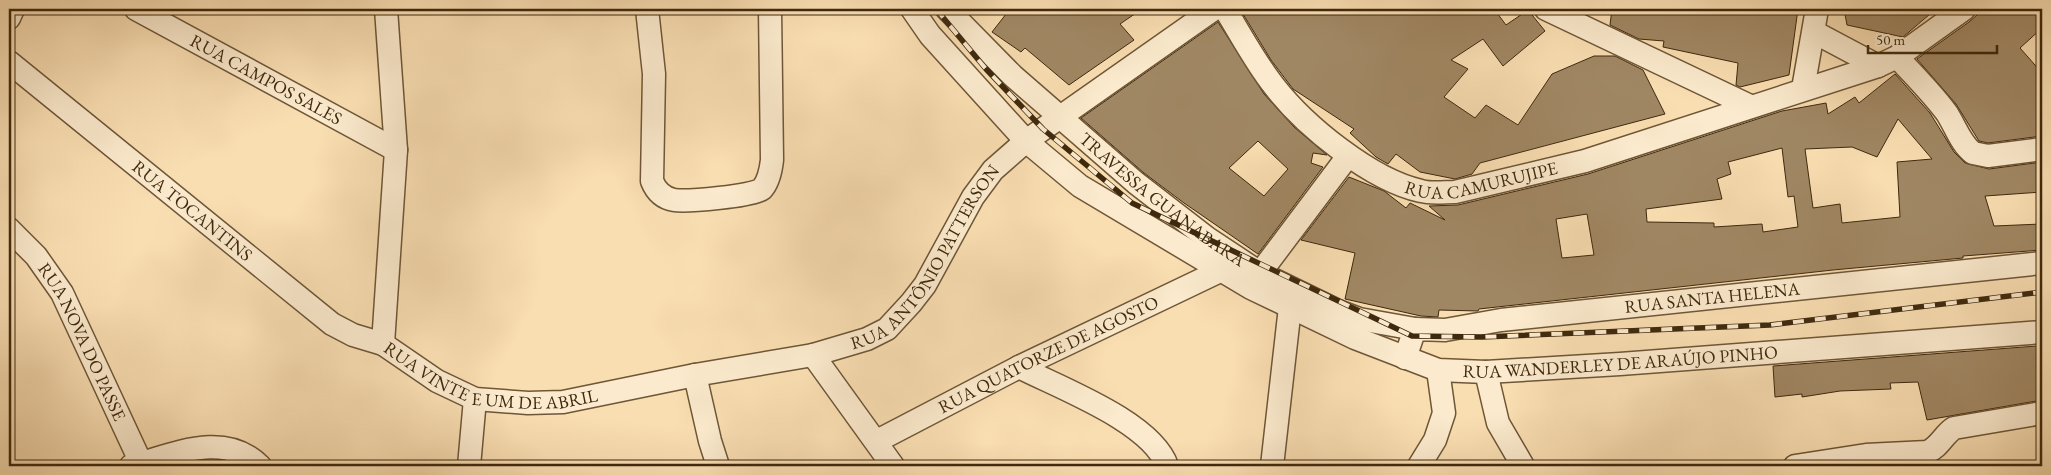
<svg xmlns="http://www.w3.org/2000/svg" width="2051" height="475" font-family="'EB Garamond',serif">
  <rect width="100%" height="100%" fill="#f9deb2"/>
  <filter id="stains"><feTurbulence type="fractalNoise" baseFrequency=".004" numOctaves="4"/><feColorMatrix values="0 0 0 0 .2 0 0 0 0 .09 0 0 0 0 .02 0 0 0 .5 -.17"/></filter>
  <radialGradient id="worn" r=".72"><stop offset=".6" stop-color="#630" stop-opacity="0"/><stop offset="1" stop-color="#630" stop-opacity=".3"/></radialGradient>
  <g fill="#a08763" stroke="#3f290e" fill-rule="evenodd">
    <path d="M 1010,9 L 1142,9 L 1120,24 L 1134,40 L 1069,85 L 1025,48 L 1021,52 L 992,32 Z"/>
    <path d="M 1240,9 L 1494,9 L 1506,25 L 1528,10 L 1545,31 L 1503,66 L 1483,39 L 1451,60 L 1468,69 L 1444,97 L 1475,118 L 1486,105 L 1518,125 L 1552,74 L 1594,56 L 1615,56 L 1643,70 L 1665,114 L 1480,163 L 1472,174 L 1455,179 L 1420,172 L 1396,154 L 1388,164 L 1376,157 L 1350,133 L 1354,129 L 1293,89 L 1271,60 Z"/>
    <path d="M 1612,9 L 1798,9 L 1789,75 L 1740,87 L 1736,85 L 1738,63 L 1663,47 L 1664,41 L 1639,39 L 1610,25 Z"/>
    <path d="M 1844,9 L 1936,9 L 1903,37 L 1847,25 Z"/>
    <path d="M 1984,9 L 2042,9 L 2042,28 L 2020,48 L 2042,73 L 2042,136 L 1988,143 L 1979,141 L 1956,104 L 1917,59 L 1969,22 Z"/>
    <path d="M 1218,22 L 1264,94 L 1294,127 L 1327,155 L 1313,153 L 1311,163 L 1323,167 L 1258,254 L 1184,203 L 1144,173 L 1081,118 ZM 1258,141 L 1288,169 L 1264,196 L 1229,168 Z"/>
    <path d="M 1895,74 L 1930,113 L 1954,152 L 1965,163 L 1989,169 L 2042,162 L 2042,192 L 1985,196 L 1994,226 L 2042,224 L 2042,250 L 1963,256 L 1963,258 L 1833,270 L 1479,309 L 1478,311 L 1439,310 L 1438,317 L 1421,316 L 1345,299 L 1355,253 L 1301,240 L 1349,177 L 1384,191 L 1406,208 L 1410,203 L 1445,220 L 1429,206 L 1458,205 L 1588,174 L 1782,111 L 1826,103 L 1828,114 L 1855,97 L 1859,103 ZM 1898,119 L 1932,159 L 1897,162 L 1900,217 L 1842,223 L 1840,204 L 1813,208 L 1805,149 L 1852,147 L 1877,157 ZM 1782,148 L 1788,197 L 1794,196 L 1798,227 L 1763,232 L 1762,224 L 1714,227 L 1714,223 L 1647,222 L 1646,209 L 1722,199 L 1717,179 L 1731,174 L 1728,162 ZM 1587,214 L 1594,255 L 1562,258 L 1556,219 Z"/>
    <path d="M 2037,346 L 2042,400 L 1927,420 L 1918,382 L 1890,383 L 1891,389 L 1840,391 L 1802,397 L 1802,394 L 1775,397 L 1773,366 Z"/>
  </g>
  <g fill="none" stroke-linecap="round" stroke-linejoin="round">
    <defs>
      <g id="minor">
        <path id="s1" d="M 136,9 L 396,150"/>
        <path d="M 647,9 L 654,74 L 652,181 C 656,191 663,198 674,200 C 686,202 754,196 762,189 C 769,181 771,169 772,160 L 770,9"/>
        <path id="s2" d="M 912,9 L 930,35 L 1026,141 L 1080,186 L 1251,288 L 1355,338 L 1438,370 L 1486,372 L 1620,364 L 2042,332"/>
        <path id="s3" d="M 947,9 L 1013,76 L 1136,183 L 1207,238 L 1260,273 L 1338,311 L 1359,319 L 1415,329"/>
        <path id="s4" d="M 1225,9 C 1241,35 1255,62 1274,86 C 1305,126 1371,180 1421,191 C 1432,194 1444,192 1455,192 L 1585,161 L 1878,66 L 1897,57 L 1964,9"/>
        <path d="M 1546,9 L 1750,106"/>
        <path d="M 9,18 L 13,9"/>
        <path d="M 1814,32 L 1878,66"/>
        <path d="M 1897,57 C 1914,75 1931,92 1946,112 C 1955,125 1960,143 1973,153 L 1988,156 L 2042,149"/>
        <path id="s5" d="M 9,62 L 332,324 L 353,335 L 383,344 L 437,381 L 475,399 L 528,403 L 563,402 L 695,375 L 813,355 L 867,339 L 887,329 L 911,303 L 925,285 L 973,197 L 993,170 L 1026,141 L 1214,9"/>
        <path d="M 1803,89 L 1817,9"/>
        <path id="s6" d="M 9,229 L 36,256 L 62,293 L 141,463"/>
        <path d="M 1260,273 L 1348,156"/>
        <path d="M 383,344 L 396,150 L 386,9"/>
        <path d="M 813,355 L 893,466"/>
        <path id="s7" d="M 1405,358 L 1415,329 L 1445,330 L 1501,320 L 2042,263"/>
        <path d="M 1019,367 C 1060,388 1152,422 1167,466"/>
        <path d="M 1486,372 L 1498,423 L 1523,466"/>
        <path d="M 695,375 L 710,441 L 718,466"/>
        <path id="s8" d="M 877,441 L 1019,367 L 1222,270"/>
        <path d="M 131,466 C 173,455 224,430 260,466"/>
        <path d="M 469,466 L 475,399"/>
        <path d="M 1272,466 L 1290,307"/>
        <path d="M 1419,466 L 1435,440 L 1444,413 L 1438,370"/>
        <path d="M 1795,466 L 1866,455 L 1927,452 C 1939,448 1944,434 1954,428 L 2042,413"/>
      </g>
    </defs>
    <use href="#minor" stroke="#6e5637" stroke-width="25"/>
    <use href="#minor" stroke="#fbeacd" stroke-width="22"/>
    <defs>
      <path id="rail" d="M 936,9 L 986,69 L 1043,129 L 1132,203 L 1412,336 L 1482,337 L 1770,325 L 2042,292"/>
    </defs>
    <use href="#rail" stroke="#3f290e" stroke-width="5.5"/>
    <use href="#rail" stroke="#fbeacd" stroke-width="4" stroke-dasharray="11" stroke-linecap="butt"/>
  </g>
  <g text-anchor="middle" stroke-width="5" stroke-linejoin="round" paint-order="stroke">
    <g font-size="18" fill="#3f290e" stroke="#fbeacd">
      <text dy="6" stroke="none"><textPath href="#s1" startOffset="148">RUA CAMPOS SALES</textPath></text>
      <text dy="6" stroke="none"><textPath href="#s4" startOffset="336">RUA CAMURUJIPE</textPath></text>
      <text dy="6" stroke="none"><textPath href="#s3" startOffset="288">TRAVESSA GUANABARA</textPath></text>
      <text dy="6" stroke="none"><textPath href="#s5" startOffset="236">RUA TOCANTINS</textPath></text>
      <text dy="6" stroke="none"><textPath href="#s5" startOffset="1078">RUA ANTÔNIO PATTERSON</textPath></text>
      <text dy="6" stroke="none"><textPath href="#s7" startOffset="330">RUA SANTA HELENA</textPath></text>
      <text dy="6" stroke="none"><textPath href="#s6" startOffset="136">RUA NOVA DO PASSE</textPath></text>
      <text dy="6" stroke="none"><textPath href="#s8" startOffset="192">RUA QUATORZE DE AGOSTO</textPath></text>
      <text dy="6" stroke="none"><textPath href="#s2" startOffset="831">RUA WANDERLEY DE ARAÚJO PINHO</textPath></text>
      <text dy="6" stroke="none"><textPath href="#s5" startOffset="588">RUA VINTE E UM DE ABRIL</textPath></text>
    </g>
  </g>
  <rect width="2051" height="475" fill="none" stroke="#f9deb2" stroke-width="30"/>
  <rect x="10" y="10" width="2031" height="455" fill="none" stroke="#3f290e" stroke-width="2.5"/>
  <rect x="15" y="15" width="2021" height="445" fill="none" stroke="#3f290e"/>
  <path d="M1868 45v8h129v-8" fill="none" stroke="#3f290e" stroke-width="2.5"/>
  <text x="1876" y="45" font-size="15" fill="#3f290e" stroke="#fbeacd" stroke-width="4" paint-order="stroke">50 m</text>
  <rect width="100%" height="100%" filter="url(#stains)"/>
  <rect width="100%" height="100%" fill="url(#worn)"/>
</svg>
